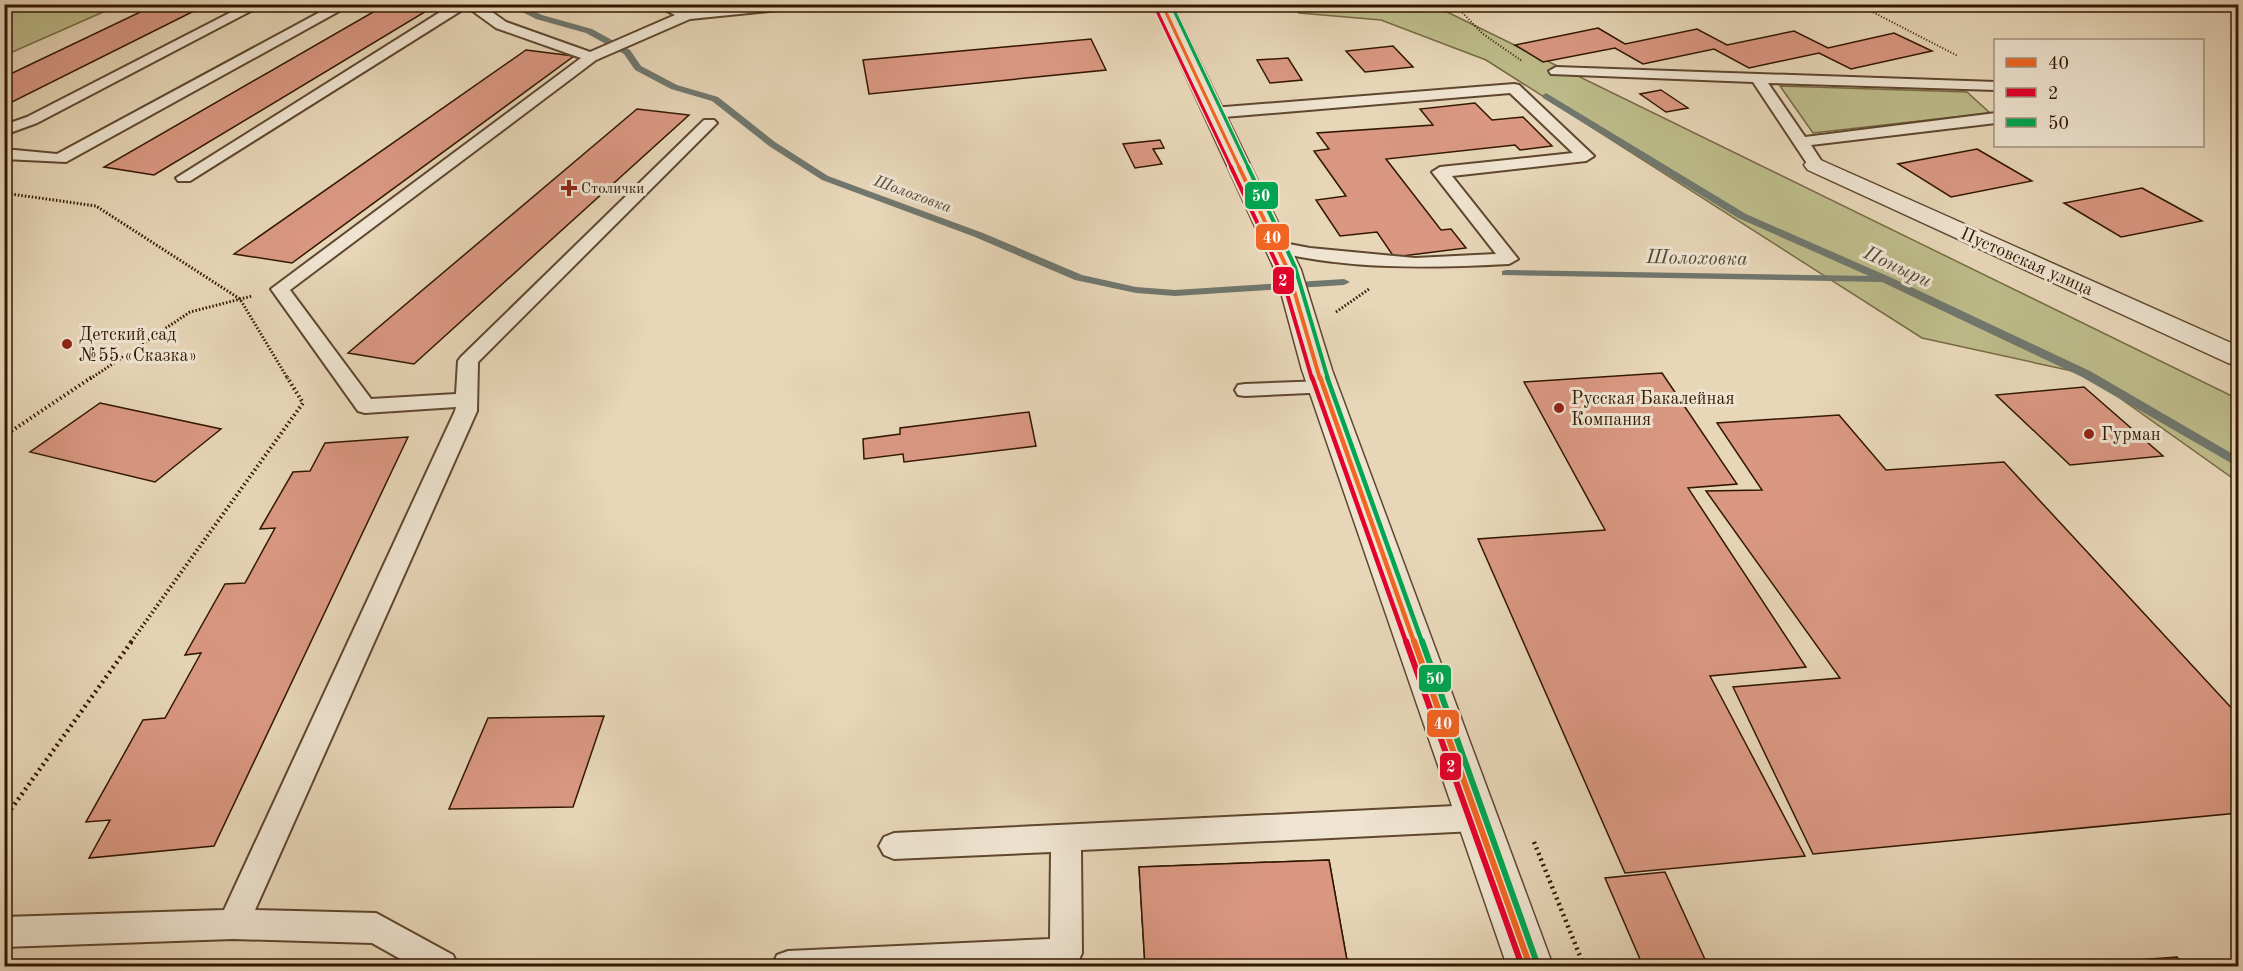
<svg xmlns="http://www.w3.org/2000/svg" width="2243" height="971" font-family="'Old Standard TT',serif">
  <rect width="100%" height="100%" fill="#e7d6b8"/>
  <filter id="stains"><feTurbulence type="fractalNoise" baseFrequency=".00333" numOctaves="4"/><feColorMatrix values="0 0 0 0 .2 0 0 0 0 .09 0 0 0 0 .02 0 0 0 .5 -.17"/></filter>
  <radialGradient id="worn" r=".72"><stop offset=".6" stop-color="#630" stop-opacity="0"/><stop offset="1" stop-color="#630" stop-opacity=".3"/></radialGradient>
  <g fill="#bdbc8a" stroke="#786a45" stroke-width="1.5">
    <path d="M 1422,4 L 1441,9 L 2238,399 L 2238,482 L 2086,374 L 1922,338 L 1486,60 L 1381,20 L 1299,13 L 1289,5 Z"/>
    <path d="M 4,5 L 5,4 L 119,5 L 8,54 L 5,53 Z"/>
    <path d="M 1780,86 L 1967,92 L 1990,113 L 1813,133 Z"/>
  </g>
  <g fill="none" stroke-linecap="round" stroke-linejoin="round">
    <g fill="#70776e" fill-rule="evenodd">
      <path d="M 507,4 L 518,4 L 542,15 L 592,29 L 630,50 L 641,66 L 677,85 L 718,97 L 775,142 L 828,176 L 983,233 L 1082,275 L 1136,287 L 1175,290 L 1344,279 L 1350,282 L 1344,285 L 1175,296 L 1136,293 L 1075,280 L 975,237 L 822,180 L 769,146 L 712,101 L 671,89 L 635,70 L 624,54 L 586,33 L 536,19 Z"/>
      <path d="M 1546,93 L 1746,214 L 1892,278 L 2090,371 L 2238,457 L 2238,467 L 2082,377 L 1882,282 L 1502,275 L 1502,271 L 1506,270 L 1869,276 L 1738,218 L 1543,98 L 1542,96 Z"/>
    </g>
  </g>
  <g fill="#da9882" stroke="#321700" stroke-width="1.5">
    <path d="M 157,4 L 208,4 L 8,104 L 4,103 L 4,77 Z"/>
    <path d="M 387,4 L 438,4 L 154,175 L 104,167 Z"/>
    <path d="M 1970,4 L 2115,4 L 2119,7 L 2017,9 L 2014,7 Z"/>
    <path d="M 1598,28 L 1625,44 L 1697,29 L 1727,45 L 1794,31 L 1828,48 L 1894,33 L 1932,51 L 1851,69 L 1819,53 L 1749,68 L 1714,49 L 1643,64 L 1615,48 L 1543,62 L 1515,45 Z"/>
    <path d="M 1091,39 L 1106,70 L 869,94 L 863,60 Z"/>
    <path d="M 1393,46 L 1413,67 L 1365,72 L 1346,51 Z"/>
    <path d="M 526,50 L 574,56 L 292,263 L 234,254 Z"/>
    <path d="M 1288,58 L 1302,80 L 1270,83 L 1257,60 Z"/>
    <path d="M 1661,90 L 1688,108 L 1666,112 L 1640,94 Z"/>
    <path d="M 1475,103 L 1492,120 L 1523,117 L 1552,146 L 1520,150 L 1515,145 L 1386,159 L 1441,230 L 1451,229 L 1466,248 L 1394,257 L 1377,232 L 1340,236 L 1316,200 L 1346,196 L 1314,151 L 1329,149 L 1317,133 L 1433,125 L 1420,109 Z"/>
    <path d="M 637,109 L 689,115 L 414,364 L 348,353 Z"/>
    <path d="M 1160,140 L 1164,148 L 1153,149 L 1162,164 L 1135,168 L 1123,144 Z"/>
    <path d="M 1977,149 L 2032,181 L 1951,197 L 1898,164 Z"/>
    <path d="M 2142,188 L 2202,221 L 2121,237 L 2064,203 Z"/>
    <path d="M 1662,373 L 1737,484 L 1688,488 L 1806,667 L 1710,676 L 1805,856 L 1625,873 L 1478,539 L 1605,530 L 1524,382 Z"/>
    <path d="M 2084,387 L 2163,456 L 2070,465 L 1996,395 Z"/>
    <path d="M 100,403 L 221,429 L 155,482 L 30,452 Z"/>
    <path d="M 1029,412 L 1036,446 L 904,462 L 903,454 L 864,459 L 863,439 L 900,434 L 900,428 Z"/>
    <path d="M 1839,415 L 1886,470 L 2004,462 L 2238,715 L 2238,813 L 1813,854 L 1733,687 L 1840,678 L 1706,491 L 1762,490 L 1717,423 Z"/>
    <path d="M 408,437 L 214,846 L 89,858 L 110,820 L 86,822 L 143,720 L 165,718 L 201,653 L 185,655 L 225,584 L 245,583 L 275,528 L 260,529 L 293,472 L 310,471 L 325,443 Z"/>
    <path d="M 604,716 L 573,807 L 449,809 L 488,718 Z"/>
    <path d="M 1329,860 L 1348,966 L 1145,966 L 1139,867 Z"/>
    <path d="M 1329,860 L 1348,966 L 1145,966 L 1139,867 Z"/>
    <path d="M 1665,872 L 1708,966 L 1643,966 L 1605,878 Z"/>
    <path d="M 2177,957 L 2184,966 L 2055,966 Z"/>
  </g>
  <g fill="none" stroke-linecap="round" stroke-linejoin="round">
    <defs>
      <g id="service">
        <path d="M 247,4 L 264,4 L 37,123 L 4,135 L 4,125 L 27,117 Z"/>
        <path d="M 335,4 L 352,4 L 66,162 L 4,159 L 4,149 L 57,154 Z"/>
        <path d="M 453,4 L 481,4 L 506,22 L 590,52 L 675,15 L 653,4 L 672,4 L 688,11 L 753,4 L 804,4 L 798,8 L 690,19 L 596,60 L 290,290 L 371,399 L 456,394 L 458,361 L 461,357 L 704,120 L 714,120 L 717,123 L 478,362 L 477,411 L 255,910 L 376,913 L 453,955 L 458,966 L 413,966 L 372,943 L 233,939 L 4,947 L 4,917 L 224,910 L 455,411 L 456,407 L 365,413 L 358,411 L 271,289 L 581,58 L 496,28 L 467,7 L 190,181 L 178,181 L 176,178 Z"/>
        <path d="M 1556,67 L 1996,82 L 1996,90 L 1768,83 L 1805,137 L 1996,113 L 1996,123 L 1811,145 L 1824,165 L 1816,170 L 1810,168 L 1753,82 L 1551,74 L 1549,71 Z"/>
        <path d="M 1514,84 L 1519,85 L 1594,156 L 1586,161 L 1452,176 L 1518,259 L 1509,264 C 1430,268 1349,270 1272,251 L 1269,247 L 1278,242 L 1310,248 L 1415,258 L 1496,254 L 1432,172 L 1440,167 L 1573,153 L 1510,93 L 1212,118 L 1204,113 L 1212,108 Z"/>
        <path d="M 1324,381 L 1331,382 L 1334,387 L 1331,392 L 1245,396 L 1238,395 L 1235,390 L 1238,385 L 1245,384 Z"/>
        <path d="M 1475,805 L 1485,809 L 1490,818 L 1485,827 L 1475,831 L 1081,850 L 1082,953 L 1077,964 L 1070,966 L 772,966 L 777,955 L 788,951 L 1050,939 L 1051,852 L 894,859 L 884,855 L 879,846 L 884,837 L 894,833 Z"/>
      </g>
      <path id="minor" d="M 1816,158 L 2238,346 L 2238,366 L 2228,363 L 1808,170 L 1804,165 L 1808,160 Z"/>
      <path id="tertiary" d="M 1153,4 L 1172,4 L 1301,270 L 1332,370 L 1553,966 L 1507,966 L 1302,370 L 1275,270 Z"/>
    </defs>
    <use href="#service" stroke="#5f472e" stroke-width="4"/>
    <use href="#minor" stroke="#5f472e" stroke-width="3"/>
    <use href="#tertiary" stroke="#5f472e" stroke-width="3"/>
    <g stroke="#321700" stroke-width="2" stroke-dasharray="1 2" stroke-linecap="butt">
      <path d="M 1454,4 L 1483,34 L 1522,61"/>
      <path d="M 1857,4 L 1958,56"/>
    </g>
    <g stroke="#321700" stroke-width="3" stroke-dasharray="1.5 2" stroke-linecap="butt">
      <path d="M 4,193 L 96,206 L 240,299 L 288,379"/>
      <path d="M 1336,312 L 1369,289"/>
      <path d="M 90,379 L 190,312 L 252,296"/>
    </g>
    <g stroke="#321700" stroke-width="4" stroke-dasharray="1.5 3" stroke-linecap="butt">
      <path d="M 4,436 L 92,377"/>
      <path d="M 131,642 L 303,403 L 287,377"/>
    </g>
    <g stroke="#321700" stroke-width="4.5" stroke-dasharray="2 4" stroke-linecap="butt">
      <path d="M 4,819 L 132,641"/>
      <path d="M 1534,842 L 1584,966"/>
    </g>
    <use href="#service" fill="#efe4d1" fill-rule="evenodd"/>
    <use href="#minor" fill="#efe4d1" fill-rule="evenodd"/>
    <use href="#tertiary" fill="#efe4d1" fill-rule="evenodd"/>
    <defs>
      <path id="bus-1-far3" d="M 1162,4 L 1240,169"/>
      <path id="bus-1-far2" d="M 1239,167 L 1288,270 L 1320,379"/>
      <path id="bus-1-far1" d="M 1320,377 L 1414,642"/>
      <path id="bus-1" d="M 1414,641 L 1530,966"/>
      <path id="bus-2-far3" d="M 1155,7 L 1232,169"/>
      <path id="bus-2-far2" d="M 1231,167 L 1281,273 L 1312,379"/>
      <path id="bus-2-far1" d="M 1312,377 L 1406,642"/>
      <path id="bus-2" d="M 1406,641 L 1522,966"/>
      <path id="bus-3-far3" d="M 1171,4 L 1249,169"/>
      <path id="bus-3-far2" d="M 1248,167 L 1295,267 L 1328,379"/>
      <path id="bus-3-far1" d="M 1327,377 L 1422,642"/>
      <path id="bus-3" d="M 1422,641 L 1537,963"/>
    </defs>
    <use href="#bus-1-far3" stroke="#efe4d1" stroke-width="6"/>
    <use href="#bus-1-far2" stroke="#efe4d1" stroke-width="8"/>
    <use href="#bus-1-far1" stroke="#efe4d1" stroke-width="9"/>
    <use href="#bus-1" stroke="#efe4d1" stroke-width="10"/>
    <use href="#bus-2-far3" stroke="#efe4d1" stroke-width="6"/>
    <use href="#bus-2-far2" stroke="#efe4d1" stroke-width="8"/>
    <use href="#bus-2-far1" stroke="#efe4d1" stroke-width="9"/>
    <use href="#bus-2" stroke="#efe4d1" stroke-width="10"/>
    <use href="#bus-3-far3" stroke="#efe4d1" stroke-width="6"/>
    <use href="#bus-3-far2" stroke="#efe4d1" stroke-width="8"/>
    <use href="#bus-3-far1" stroke="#efe4d1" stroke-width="9"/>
    <use href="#bus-3" stroke="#efe4d1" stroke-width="10"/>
    <use href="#bus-1-far3" stroke="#f26522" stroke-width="3"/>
    <use href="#bus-1-far2" stroke="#f26522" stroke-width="4"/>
    <use href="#bus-1-far1" stroke="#f26522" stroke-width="4.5"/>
    <use href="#bus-1" stroke="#f26522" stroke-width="6"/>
    <use href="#bus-2-far3" stroke="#e4002b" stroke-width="3"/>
    <use href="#bus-2-far2" stroke="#e4002b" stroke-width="4"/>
    <use href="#bus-2-far1" stroke="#e4002b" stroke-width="4.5"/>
    <use href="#bus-2" stroke="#e4002b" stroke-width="6"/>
    <use href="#bus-3-far3" stroke="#00a651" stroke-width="3"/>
    <use href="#bus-3-far2" stroke="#00a651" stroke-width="4"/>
    <use href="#bus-3-far1" stroke="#00a651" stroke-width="4.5"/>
    <use href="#bus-3" stroke="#00a651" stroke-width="6"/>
  </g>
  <g fill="#8f2418" stroke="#efe4d1" stroke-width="2">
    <path d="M566 179h6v6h6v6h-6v6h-6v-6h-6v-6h6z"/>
    <circle cx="67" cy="344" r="6"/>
    <circle cx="1559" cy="408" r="6"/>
    <circle cx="2089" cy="434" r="6"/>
  </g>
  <g text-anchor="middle" stroke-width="6" stroke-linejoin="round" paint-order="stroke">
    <g font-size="15" fill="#321700" stroke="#efe4d1" text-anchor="start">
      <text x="581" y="193">Столички</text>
    </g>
    <g font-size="16" font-style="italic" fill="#514737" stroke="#efe4d1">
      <text transform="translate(913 193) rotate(20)" y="6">Шолоховка</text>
    </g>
    <g font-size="18" fill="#321700" stroke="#efe4d1">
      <text transform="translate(2027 261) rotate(24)" y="6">Пустовская улица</text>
    </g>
    <g font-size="18" fill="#321700" stroke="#efe4d1" text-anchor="start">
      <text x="79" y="340">Детский сад<tspan x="79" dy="21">№55 «Сказка»</tspan></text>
      <text x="1571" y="404">Русская Бакалейная<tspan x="1571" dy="21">Компания</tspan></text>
      <text x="2101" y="440">Гурман</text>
    </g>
    <g font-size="20" font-style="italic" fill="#514737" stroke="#efe4d1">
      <text transform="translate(1697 257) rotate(1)" y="7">Шолоховка</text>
      <text transform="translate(1898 266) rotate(25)" y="7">Поныри</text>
    </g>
  </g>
  <g stroke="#efe4d1" stroke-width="2">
    <rect x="1244" y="181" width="35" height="29" rx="6" fill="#00a651"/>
    <rect x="1255" y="223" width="35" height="28" rx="6" fill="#f26522"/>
    <rect x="1272" y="266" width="23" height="29" rx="6" fill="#e4002b"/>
    <rect x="1418" y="664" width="34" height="29" rx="6" fill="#00a651"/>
    <rect x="1426" y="709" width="34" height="29" rx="6" fill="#f26522"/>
    <rect x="1439" y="752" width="23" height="29" rx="6" fill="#e4002b"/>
  </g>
  <g font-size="16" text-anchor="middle" font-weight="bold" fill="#fff">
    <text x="1261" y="201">50</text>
    <text x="1272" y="243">40</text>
    <text x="1283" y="286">2</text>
    <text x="1435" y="684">50</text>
    <text x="1443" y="729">40</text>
    <text x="1451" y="772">2</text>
  </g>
  <rect width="2243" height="971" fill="none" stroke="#e7d6b8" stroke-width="24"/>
  <rect x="6" y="6" width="2231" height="959" fill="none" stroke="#321700" stroke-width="3"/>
  <rect x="12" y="12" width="2219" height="947" fill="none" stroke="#321700" stroke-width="1.5"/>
  <rect x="1994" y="39" width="210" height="108" fill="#efe4d1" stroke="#a3927d" stroke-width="1.5"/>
  <rect x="2006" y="58" width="30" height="9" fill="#f26522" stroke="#a3927d" stroke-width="1.5"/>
  <text x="2048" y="69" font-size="18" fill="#321700">40</text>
  <rect x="2006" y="88" width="30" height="9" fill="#e4002b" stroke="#a3927d" stroke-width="1.5"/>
  <text x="2048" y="99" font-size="18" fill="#321700">2</text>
  <rect x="2006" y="118" width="30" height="9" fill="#00a651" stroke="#a3927d" stroke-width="1.5"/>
  <text x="2048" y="129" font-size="18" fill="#321700">50</text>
  <rect width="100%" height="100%" filter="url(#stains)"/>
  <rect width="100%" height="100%" fill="url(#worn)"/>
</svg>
